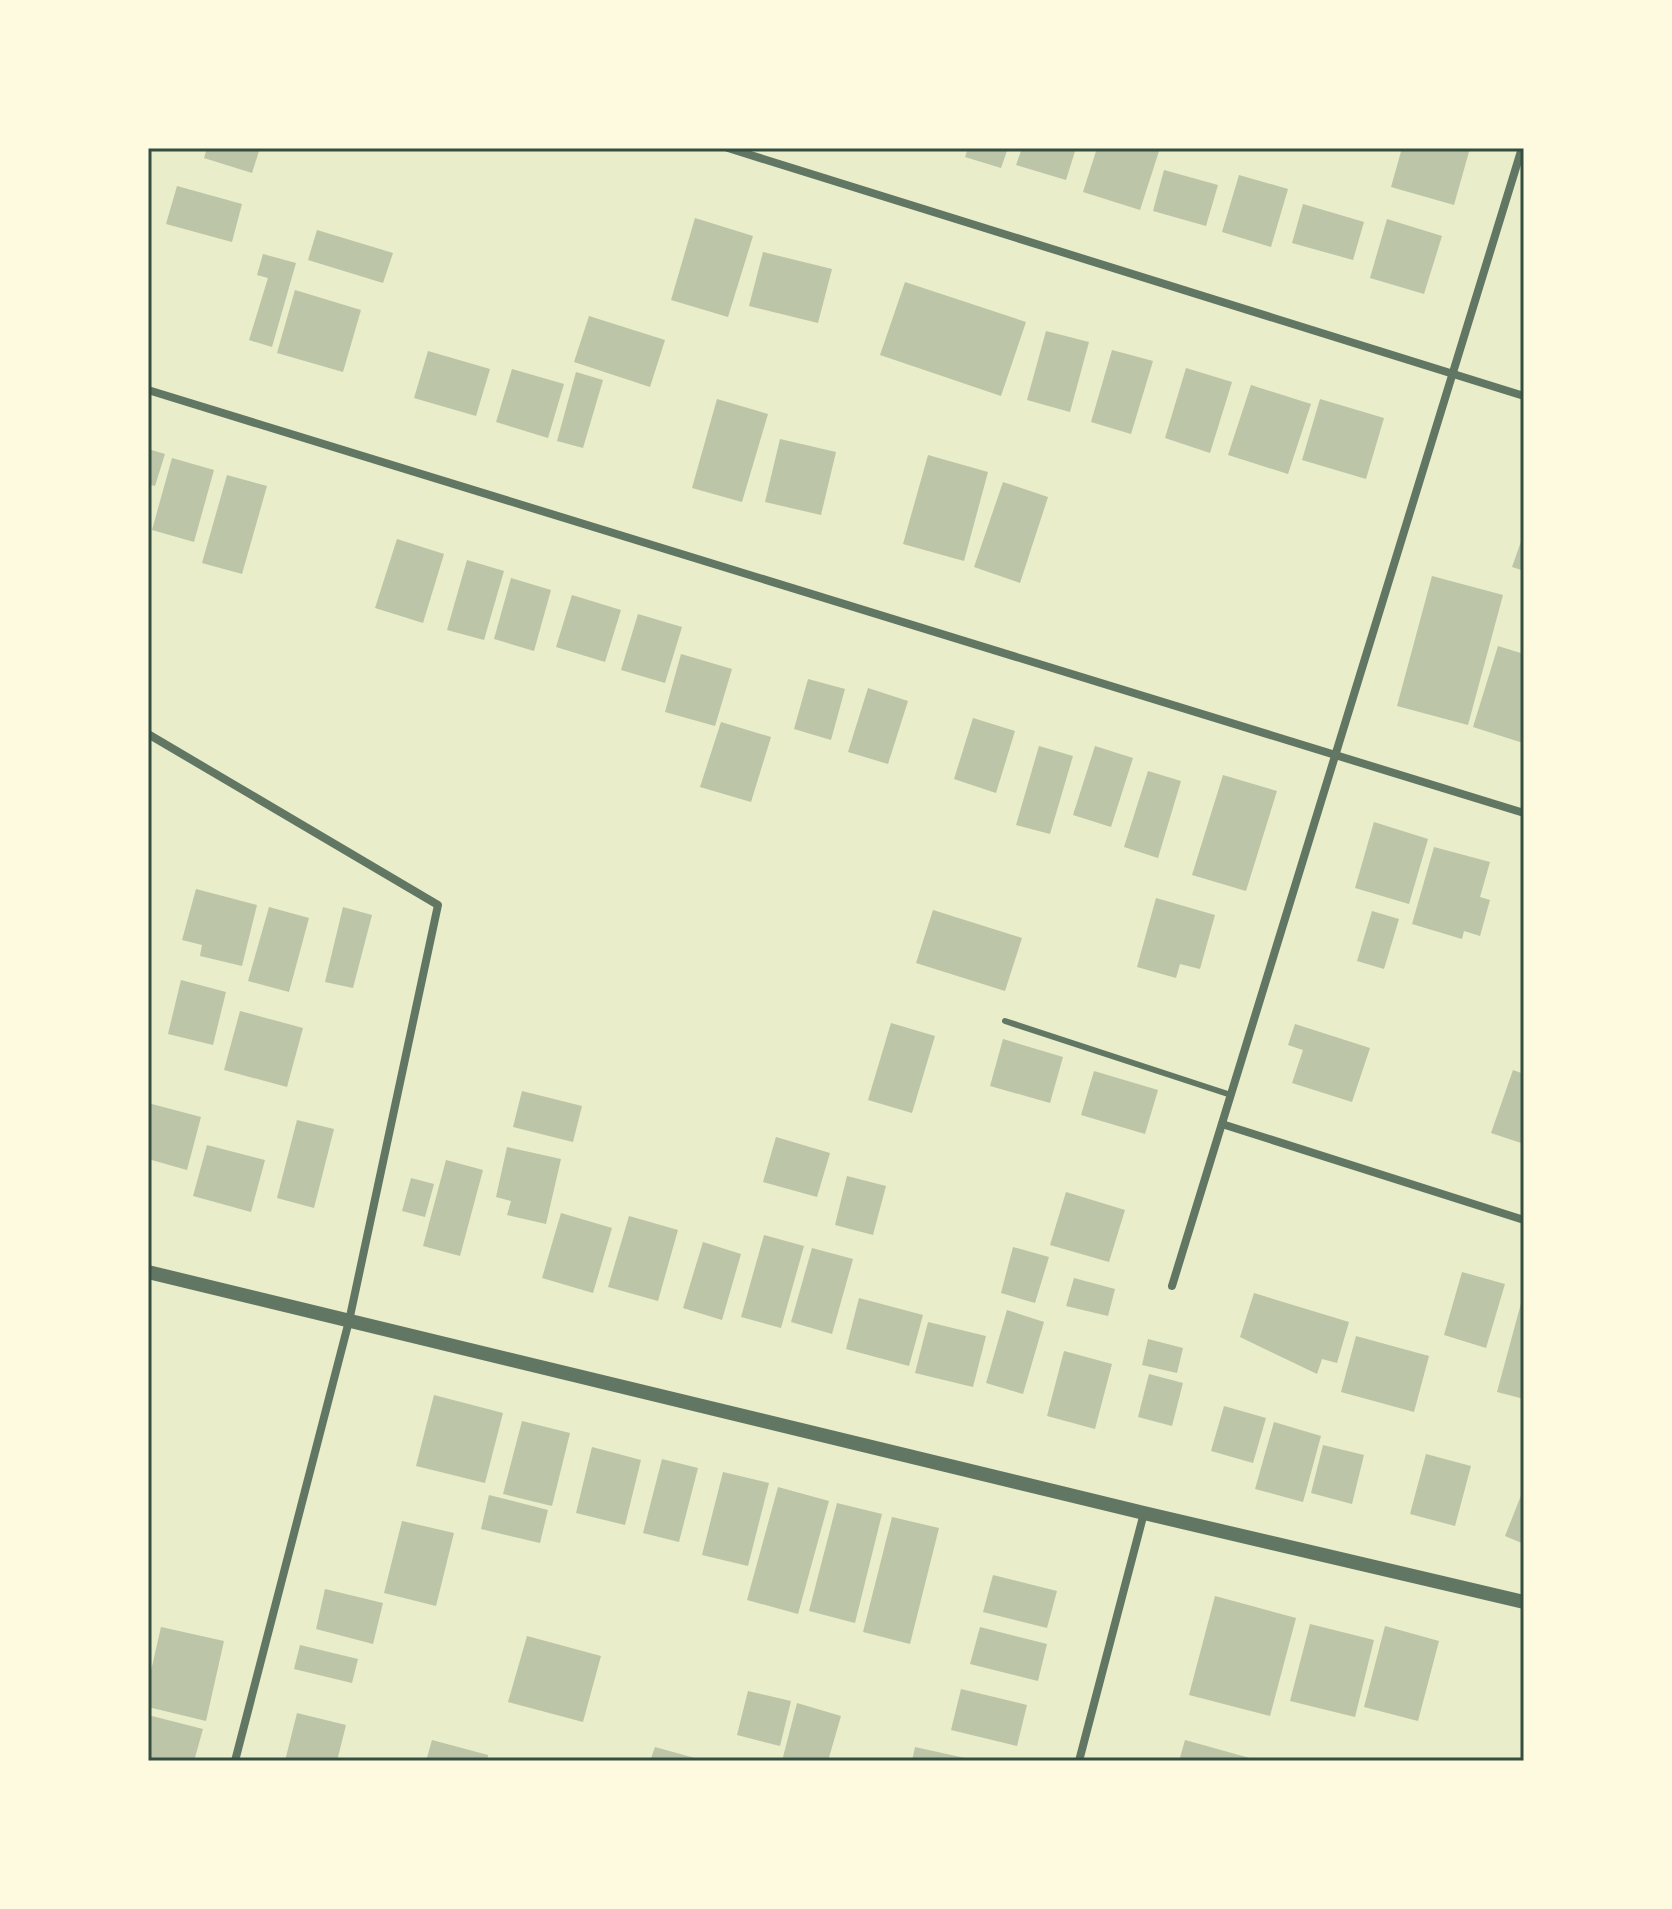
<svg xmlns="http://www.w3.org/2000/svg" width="1672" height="1909" font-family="Literata,serif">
  <rect width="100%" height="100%" fill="#e9edc9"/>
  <g fill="#bcc5a7">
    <path d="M 207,148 L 260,148 L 252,173 L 204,158 Z"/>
    <path d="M 968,148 L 1008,148 L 1001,168 L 965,157 Z"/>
    <path d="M 1022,148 L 1076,148 L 1066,180 L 1016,165 Z"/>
    <path d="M 1097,148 L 1160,148 L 1140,210 L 1083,192 Z"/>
    <path d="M 1402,148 L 1470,148 L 1454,205 L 1391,187 Z"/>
    <path d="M 1164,170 L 1218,185 L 1206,226 L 1153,211 Z"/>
    <path d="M 1239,175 L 1288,189 L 1271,247 L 1222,232 Z"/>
    <path d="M 177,186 L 242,204 L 232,242 L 166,224 Z"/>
    <path d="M 1303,204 L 1364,222 L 1353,260 L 1292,243 Z"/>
    <path d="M 695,218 L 753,236 L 728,317 L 671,300 Z"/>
    <path d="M 1387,219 L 1442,236 L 1424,294 L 1370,278 Z"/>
    <path d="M 317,230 L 393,253 L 383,283 L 308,260 Z"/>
    <path d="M 763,252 L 832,269 L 818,323 L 749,306 Z"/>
    <path d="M 263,254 L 296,263 L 272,347 L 249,340 L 268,278 L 257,275 Z"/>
    <path d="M 905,282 L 1026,322 L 1001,396 L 880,355 Z"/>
    <path d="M 295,290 L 361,310 L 343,372 L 277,353 Z"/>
    <path d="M 589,316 L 665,340 L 650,387 L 574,362 Z"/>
    <path d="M 1046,331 L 1089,342 L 1070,412 L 1027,400 Z"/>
    <path d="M 1112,350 L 1153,361 L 1131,434 L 1091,422 Z"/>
    <path d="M 428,351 L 490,369 L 476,416 L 414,398 Z"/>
    <path d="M 1186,368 L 1232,382 L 1210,453 L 1165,438 Z"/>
    <path d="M 512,369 L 564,384 L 548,438 L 496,422 Z"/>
    <path d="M 576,372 L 603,380 L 583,448 L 557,441 Z"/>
    <path d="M 1251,385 L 1311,404 L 1288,474 L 1228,455 Z"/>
    <path d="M 717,399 L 768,414 L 742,502 L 692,488 Z"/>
    <path d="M 1320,399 L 1384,418 L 1366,479 L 1302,460 Z"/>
    <path d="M 780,439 L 836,452 L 821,515 L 765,502 Z"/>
    <path d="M 148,449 L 165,454 L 155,486 L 148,484 Z"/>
    <path d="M 928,455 L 988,472 L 964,561 L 903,544 Z"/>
    <path d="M 172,458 L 214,470 L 194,542 L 152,530 Z"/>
    <path d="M 227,475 L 267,486 L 242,574 L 202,563 Z"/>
    <path d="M 1003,482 L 1048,497 L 1020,583 L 974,567 Z"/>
    <path d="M 1524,533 L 1524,571 L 1512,567 Z"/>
    <path d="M 397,539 L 444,554 L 423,623 L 375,608 Z"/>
    <path d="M 467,560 L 504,571 L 484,640 L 447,630 Z"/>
    <path d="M 1432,576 L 1503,595 L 1468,725 L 1397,706 Z"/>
    <path d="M 511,578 L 551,590 L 534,651 L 494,639 Z"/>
    <path d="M 572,595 L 621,610 L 605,662 L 556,647 Z"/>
    <path d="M 638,614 L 682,627 L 665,683 L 621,670 Z"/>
    <path d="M 1498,646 L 1524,654 L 1523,743 L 1473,727 Z"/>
    <path d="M 681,654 L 732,669 L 715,726 L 665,712 Z"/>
    <path d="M 808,679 L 845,689 L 831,740 L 794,729 Z"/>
    <path d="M 868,688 L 908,701 L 888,764 L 848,752 Z"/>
    <path d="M 973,718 L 1015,731 L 996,793 L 954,779 Z"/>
    <path d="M 721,722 L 771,737 L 751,802 L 700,787 Z"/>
    <path d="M 1039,746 L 1073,756 L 1050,834 L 1016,825 Z"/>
    <path d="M 1095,746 L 1133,758 L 1111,827 L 1073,815 Z"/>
    <path d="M 1148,771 L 1181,781 L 1158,858 L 1124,847 Z"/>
    <path d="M 1223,775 L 1277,791 L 1246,891 L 1192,875 Z"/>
    <path d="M 1374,822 L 1428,839 L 1409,904 L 1355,888 Z"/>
    <path d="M 1434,847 L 1490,862 L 1480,897 L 1490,900 L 1480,936 L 1464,931 L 1462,939 L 1412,924 Z"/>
    <path d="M 196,889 L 257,905 L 242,966 L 200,956 L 202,945 L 182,940 Z"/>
    <path d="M 1156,898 L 1215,915 L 1200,969 L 1180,964 L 1176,978 L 1137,967 Z"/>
    <path d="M 269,907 L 309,918 L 289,992 L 248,981 Z"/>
    <path d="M 343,907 L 372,915 L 353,988 L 325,982 Z"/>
    <path d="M 933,910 L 1022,938 L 1005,991 L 916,963 Z"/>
    <path d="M 1372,911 L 1399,919 L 1384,969 L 1357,961 Z"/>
    <path d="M 181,980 L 226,992 L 213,1045 L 168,1034 Z"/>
    <path d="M 240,1011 L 303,1028 L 287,1087 L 224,1070 Z"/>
    <path d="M 891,1023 L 935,1036 L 912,1113 L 868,1100 Z"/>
    <path d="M 1295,1024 L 1370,1048 L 1352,1102 L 1292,1083 L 1303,1050 L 1288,1045 Z"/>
    <path d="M 1003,1039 L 1063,1057 L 1050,1103 L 990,1086 Z"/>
    <path d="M 1513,1070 L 1524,1074 L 1524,1144 L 1491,1133 Z"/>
    <path d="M 1094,1071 L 1158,1090 L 1145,1134 L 1081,1115 Z"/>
    <path d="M 522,1091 L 582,1106 L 573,1142 L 513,1127 Z"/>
    <path d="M 148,1103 L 201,1117 L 187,1170 L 148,1159 L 150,1133 L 148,1133 Z"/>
    <path d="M 297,1120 L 334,1129 L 314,1208 L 277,1198 Z"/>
    <path d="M 776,1137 L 830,1153 L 817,1197 L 763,1182 Z"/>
    <path d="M 207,1145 L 265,1160 L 251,1212 L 193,1196 Z"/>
    <path d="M 507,1147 L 561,1159 L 546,1224 L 507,1215 L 511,1201 L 496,1197 Z"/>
    <path d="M 446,1160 L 483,1170 L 460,1256 L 423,1246 Z"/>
    <path d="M 847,1176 L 886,1186 L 873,1235 L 835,1225 Z"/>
    <path d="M 411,1178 L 434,1184 L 425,1217 L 402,1211 Z"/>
    <path d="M 1066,1192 L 1125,1210 L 1109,1262 L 1050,1245 Z"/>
    <path d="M 561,1213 L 612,1228 L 593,1293 L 542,1278 Z"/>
    <path d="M 629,1216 L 678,1230 L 658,1301 L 608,1287 Z"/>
    <path d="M 764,1235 L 804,1246 L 781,1328 L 741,1317 Z"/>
    <path d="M 703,1242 L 741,1254 L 722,1320 L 683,1308 Z"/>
    <path d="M 1013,1247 L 1049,1257 L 1035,1303 L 1001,1293 Z"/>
    <path d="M 812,1248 L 853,1259 L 832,1334 L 791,1322 Z"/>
    <path d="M 1462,1272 L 1505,1284 L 1486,1348 L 1444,1335 Z"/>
    <path d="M 1074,1278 L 1115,1289 L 1108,1316 L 1066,1306 Z"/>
    <path d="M 1254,1293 L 1349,1322 L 1337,1363 L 1322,1359 L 1317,1374 L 1240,1337 Z"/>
    <path d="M 1523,1296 L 1524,1297 L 1524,1399 L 1497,1392 Z"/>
    <path d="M 859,1298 L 923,1315 L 909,1366 L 846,1349 Z"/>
    <path d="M 1007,1310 L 1044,1322 L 1023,1394 L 986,1383 Z"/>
    <path d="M 928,1322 L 986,1336 L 973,1387 L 915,1373 Z"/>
    <path d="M 1356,1336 L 1429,1356 L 1414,1412 L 1341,1392 Z"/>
    <path d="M 1148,1339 L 1183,1348 L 1177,1373 L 1142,1365 Z"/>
    <path d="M 1064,1351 L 1112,1364 L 1095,1429 L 1047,1416 Z"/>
    <path d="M 1149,1374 L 1183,1383 L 1172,1426 L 1138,1417 Z"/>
    <path d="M 434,1395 L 503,1413 L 485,1483 L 416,1466 Z"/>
    <path d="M 1224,1406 L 1266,1418 L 1253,1463 L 1211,1451 Z"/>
    <path d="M 522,1421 L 570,1433 L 552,1506 L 503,1494 Z"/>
    <path d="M 1274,1422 L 1321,1436 L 1303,1502 L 1255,1489 Z"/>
    <path d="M 1323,1445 L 1364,1455 L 1352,1504 L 1311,1493 Z"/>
    <path d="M 592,1447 L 641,1460 L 625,1525 L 576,1513 Z"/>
    <path d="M 1426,1454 L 1471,1466 L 1455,1526 L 1410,1514 Z"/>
    <path d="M 662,1459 L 698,1468 L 679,1542 L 643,1533 Z"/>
    <path d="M 723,1472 L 769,1483 L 748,1566 L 702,1555 Z"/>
    <path d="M 778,1487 L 829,1501 L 798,1614 L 747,1600 Z"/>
    <path d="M 1522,1493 L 1524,1494 L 1524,1544 L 1505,1536 Z"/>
    <path d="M 489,1495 L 548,1510 L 540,1543 L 481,1529 Z"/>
    <path d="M 837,1503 L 882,1514 L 855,1623 L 809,1611 Z"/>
    <path d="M 892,1517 L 939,1528 L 910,1644 L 863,1632 Z"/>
    <path d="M 402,1521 L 454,1533 L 436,1606 L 384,1593 Z"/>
    <path d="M 993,1575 L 1057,1591 L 1047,1628 L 983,1612 Z"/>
    <path d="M 325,1589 L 383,1603 L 373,1644 L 316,1629 Z"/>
    <path d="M 1215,1596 L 1296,1618 L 1270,1716 L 1189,1695 Z"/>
    <path d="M 1310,1624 L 1374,1640 L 1355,1717 L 1290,1701 Z"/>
    <path d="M 1385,1626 L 1439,1641 L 1418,1721 L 1364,1707 Z"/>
    <path d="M 161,1627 L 224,1641 L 206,1721 L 148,1707 L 148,1684 Z"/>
    <path d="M 980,1627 L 1047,1644 L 1038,1681 L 970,1664 Z"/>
    <path d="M 527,1636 L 601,1656 L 583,1722 L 508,1702 Z"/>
    <path d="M 300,1645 L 358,1659 L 352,1683 L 294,1669 Z"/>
    <path d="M 961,1689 L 1027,1705 L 1017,1746 L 951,1730 Z"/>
    <path d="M 748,1691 L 791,1701 L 780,1746 L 737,1735 Z"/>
    <path d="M 797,1703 L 841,1716 L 828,1761 L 782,1761 Z"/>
    <path d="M 297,1713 L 346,1725 L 337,1761 L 285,1761 Z"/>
    <path d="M 148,1715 L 203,1729 L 194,1761 L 148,1761 Z"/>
    <path d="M 432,1740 L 488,1755 L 487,1761 L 426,1761 Z"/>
    <path d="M 1185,1740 L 1257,1760 L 1257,1761 L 1179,1761 Z"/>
    <path d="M 655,1747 L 702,1760 L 702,1761 L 650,1761 Z"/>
    <path d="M 915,1747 L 974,1760 L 974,1761 L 912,1761 Z"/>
  </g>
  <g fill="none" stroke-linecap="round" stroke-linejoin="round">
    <path stroke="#617663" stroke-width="6" d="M 1005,1021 L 1231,1095"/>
    <g stroke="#617663" stroke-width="8">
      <path d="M 728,148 L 1524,396"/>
      <path d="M 148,390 L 1524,813"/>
      <path d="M 148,734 L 438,905 L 349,1321 L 235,1761"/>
      <path d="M 1222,1124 L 1524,1220"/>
      <path d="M 1172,1286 L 1522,148"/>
      <path d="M 1079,1761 L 1144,1513"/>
    </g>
    <path stroke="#617663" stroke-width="14" d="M 148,1272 L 1144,1513 L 1524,1602"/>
  </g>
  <rect width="1672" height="1909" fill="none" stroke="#fefae0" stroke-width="300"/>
  <rect x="150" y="150" width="1372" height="1609" fill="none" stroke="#344e41" stroke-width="3"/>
</svg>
